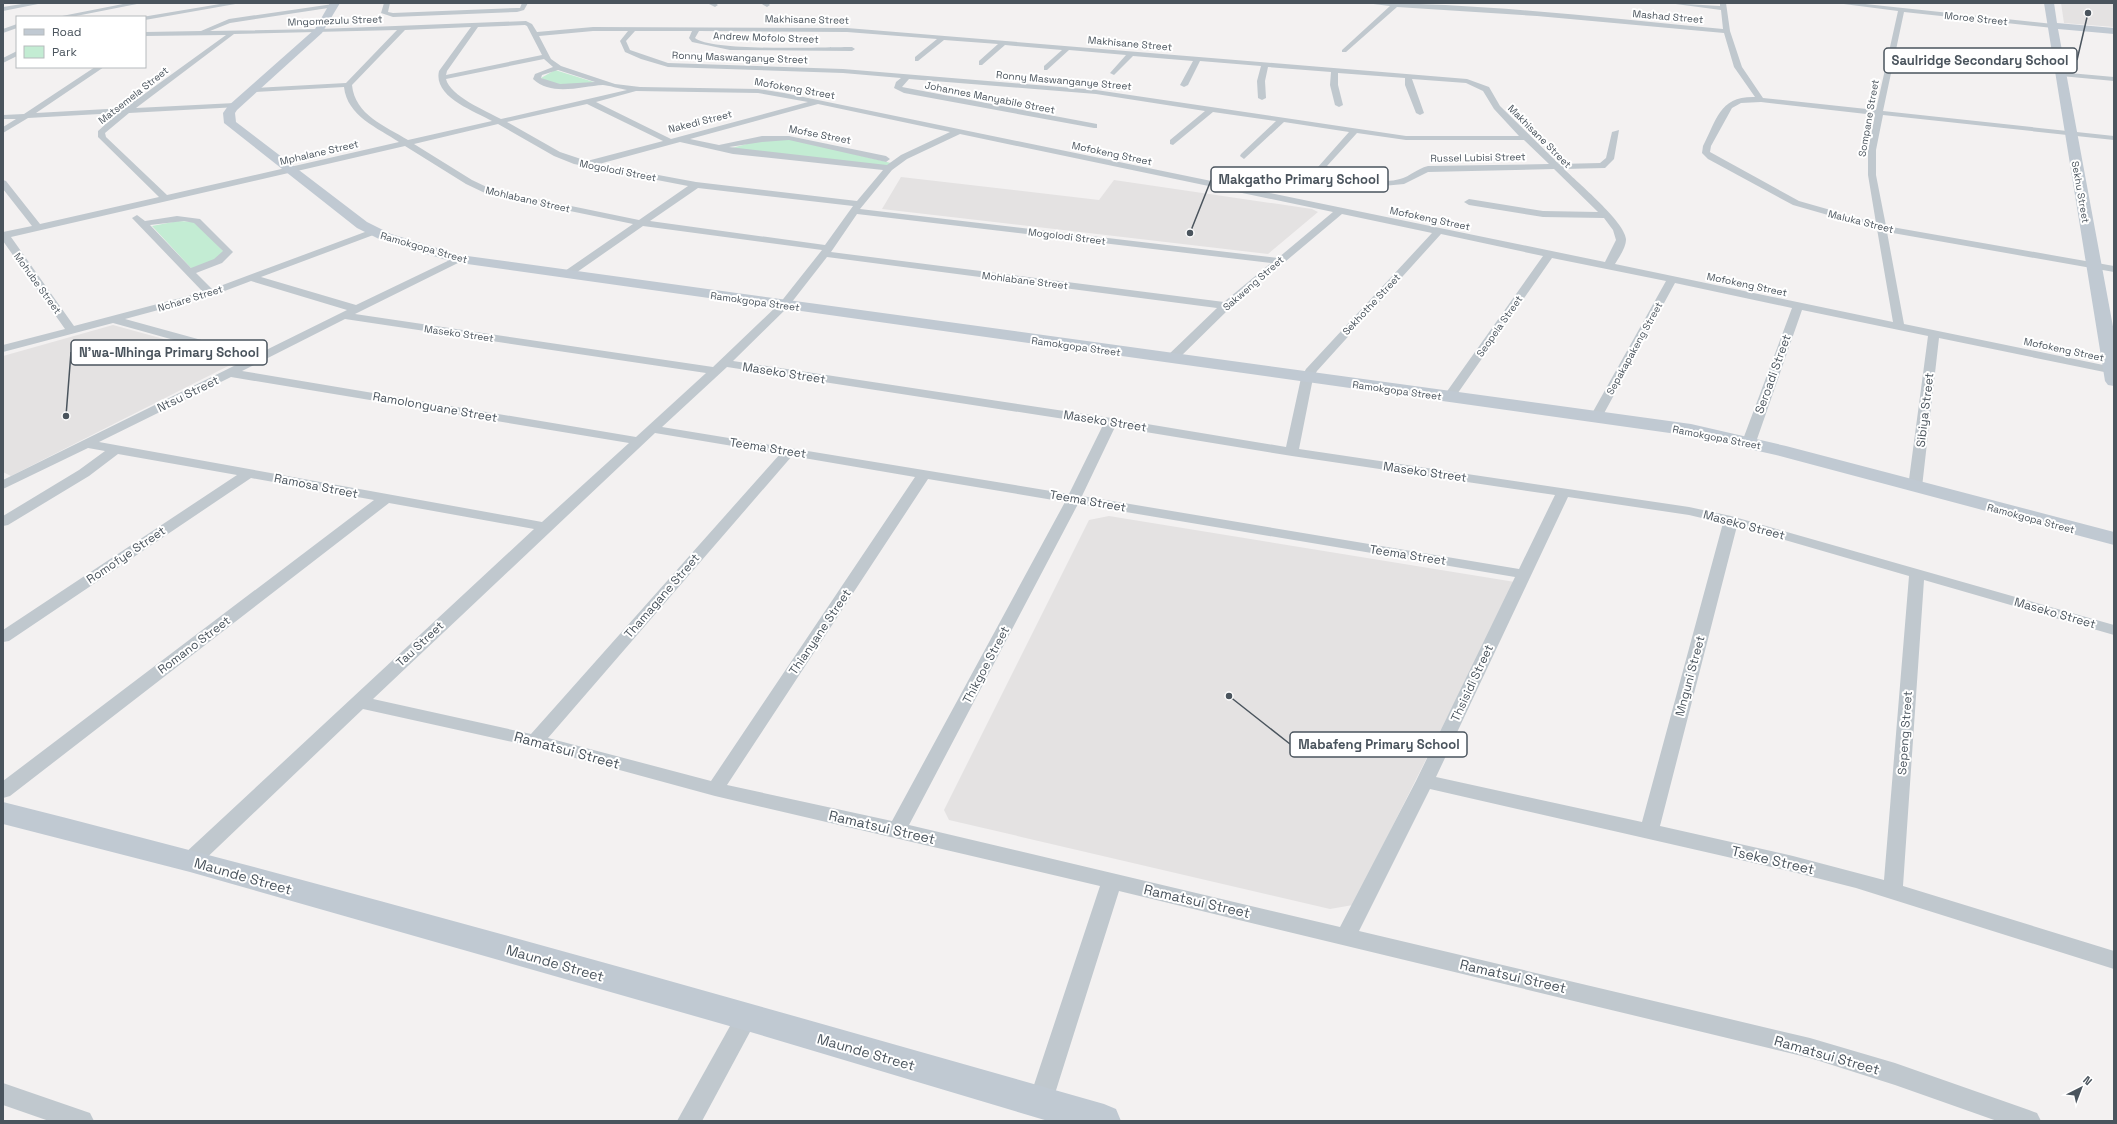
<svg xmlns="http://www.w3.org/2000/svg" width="2117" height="1124" font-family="'Space Grotesk',sans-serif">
  <rect width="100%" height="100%" fill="#f3f1f1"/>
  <g fill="#e4e2e2">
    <path d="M 2061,3 L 2114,3 L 2114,27 L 2064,23 Z"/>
    <path d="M 901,177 L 1099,200 L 1114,180 L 1312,209 L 1318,212 L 1268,254 L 882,209 Z"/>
    <path d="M 113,325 L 240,360 L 11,476 L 3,472 L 3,356 Z"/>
    <path d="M 1109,516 L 1515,582 L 1353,905 L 1330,909 L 949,820 L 944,810 L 1089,520 Z"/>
  </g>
  <g fill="#c3ecd3">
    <path d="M 555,70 L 597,83 C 577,84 559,88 541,78 Z"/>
    <path d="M 779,139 L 796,140 L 891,163 L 891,165 L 881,166 L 728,149 L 758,141 Z"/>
    <path d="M 178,221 L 196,222 L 225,253 L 218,260 L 192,269 L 152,226 Z"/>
  </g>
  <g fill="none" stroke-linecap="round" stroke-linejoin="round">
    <g fill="#c0c8ce" fill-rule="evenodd">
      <path d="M 28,3 L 43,3 L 3,11 L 3,7 Z"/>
      <path d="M 128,3 L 142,3 L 71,17 L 57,17 Z"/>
      <path d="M 226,3 L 241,3 L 145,20 L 145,17 L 142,17 Z"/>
      <path d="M 384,3 L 390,3 L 388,12 L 393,13 L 517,8 L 520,8 L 522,3 L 528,3 L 524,10 L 517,12 L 393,17 L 381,13 Z"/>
      <path d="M 707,3 L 715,3 L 718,5 L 715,7 Z"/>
      <path d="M 760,3 L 768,3 L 770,5 L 767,7 Z"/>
      <path d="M 1365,3 C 1484,3 1604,18 1723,29 L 1721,10 L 1668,3 L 1720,6 L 1720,3 L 1726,3 L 1730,31 L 1742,67 L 1763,98 L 1876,110 L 1898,11 L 1836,3 L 1856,3 L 2053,24 L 2056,26 L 2053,28 L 1904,12 L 1883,111 L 2114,136 L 2114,140 L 1883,115 L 1876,150 L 1876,175 L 1886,226 L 2114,266 L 2114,272 L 1887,232 L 1904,324 L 2113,367 L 2114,374 L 1939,338 L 1922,487 L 1920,490 L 1910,490 L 1908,487 L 1928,336 L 1802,310 L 1756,442 L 1749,446 L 1742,442 L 1792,308 L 1675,283 L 1602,417 L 1596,421 L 1590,417 L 1666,281 L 1552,258 L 1453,400 L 1445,400 L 1443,397 L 1543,256 L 1441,234 L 1317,371 L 1313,378 L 1299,449 L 1689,507 L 1731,516 L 2114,625 L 2114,635 L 1924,580 L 1903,886 L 2114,951 L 2114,969 L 1856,888 L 1793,872 L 1430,789 L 1359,931 L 1810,1038 L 1895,1063 L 2029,1110 L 2037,1113 L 2041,1121 L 1997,1121 L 1895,1085 L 1810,1058 L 1119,891 L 1052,1103 L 1048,1111 L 1040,1114 L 1032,1111 L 1028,1103 L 1100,886 L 715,796 L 535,747 L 363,709 L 197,867 L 190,869 L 183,867 L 180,861 L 183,855 L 534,529 L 389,503 L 10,796 L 3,798 L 3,781 L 374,500 L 251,478 L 9,641 L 3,642 L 3,630 L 237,475 L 118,454 L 89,476 L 8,525 L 3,526 L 3,516 L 79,470 L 105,451 L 88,448 L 3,489 L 3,480 L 246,360 L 113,323 L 3,352 L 3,345 L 65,329 L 3,241 L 3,232 L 32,226 L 3,189 L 3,180 L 6,181 L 40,224 L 159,197 L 98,137 L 98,131 L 118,113 L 28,118 L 3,133 L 3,127 L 16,119 L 3,119 L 3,115 L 24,114 L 95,67 L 104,67 L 36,113 L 125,108 L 226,35 L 145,36 L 145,32 L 201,31 L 229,19 L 333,4 L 335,5 L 335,7 L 230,23 L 210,31 L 319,29 L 526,21 L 532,24 L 537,32 L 593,27 L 847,28 L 1467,79 L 1489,87 L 1500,106 L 1559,164 L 1600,163 L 1606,158 L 1612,132 L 1619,130 L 1614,159 L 1605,168 L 1564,169 C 1577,182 1625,222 1626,239 C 1626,248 1619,257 1615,264 L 1893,322 L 1877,229 L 1793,205 L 1708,159 L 1702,153 L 1703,146 C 1717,120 1719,96 1755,97 L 1734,67 L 1724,33 L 1537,16 L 1397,7 L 1346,52 L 1342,52 L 1342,50 L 1390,6 ZM 525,25 L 527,26 L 542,55 L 446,75 L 447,71 L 478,27 ZM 471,27 L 439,71 C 433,97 474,111 492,121 L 408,140 C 385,126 355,115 352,85 L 405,30 ZM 397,30 L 346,83 L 255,88 L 251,90 L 255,92 L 344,87 C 347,116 378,128 399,142 L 167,195 L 106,137 L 105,133 L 129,113 L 238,107 L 239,105 L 235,103 L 136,108 L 234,34 ZM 593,31 L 628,31 L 620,41 L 625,52 L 641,59 L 668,67 L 843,73 L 901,78 L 896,82 L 894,88 L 904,93 L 1094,128 L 1097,128 L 1097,124 L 902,87 L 909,79 L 1096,94 L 1205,111 L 1170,140 L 1170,144 L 1173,145 L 1213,112 L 1276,121 L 1241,154 L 1240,156 L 1244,159 L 1284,122 L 1349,132 L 1318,167 L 1325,173 L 1345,179 L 1383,186 L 1404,184 L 1428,172 L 1554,169 L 1598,212 L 1543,211 L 1469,199 L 1464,202 L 1469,205 L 1543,217 L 1604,218 L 1613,230 L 1616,240 L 1605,262 L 784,93 L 758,89 L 640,87 L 615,84 L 561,66 L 551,59 L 539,36 ZM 635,31 L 692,31 L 689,38 L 692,42 L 730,50 L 852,51 L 855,49 L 852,47 C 825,47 712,52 695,38 L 699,31 L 847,32 L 937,39 L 915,57 L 915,61 L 918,61 L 944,40 L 998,44 L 979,61 L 979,65 L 982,65 L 1005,45 L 1062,50 L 1044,66 L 1044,70 L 1047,70 L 1069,50 L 1126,55 L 1110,73 L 1114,75 L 1133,56 L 1193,61 L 1180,85 L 1184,87 L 1188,85 L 1200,61 L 1261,66 L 1257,81 L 1258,98 L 1262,100 L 1266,98 L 1265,81 L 1268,67 L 1331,72 L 1330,85 L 1335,105 L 1339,107 L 1343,105 L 1338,85 L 1338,73 L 1405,78 L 1405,85 L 1416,113 L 1420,115 L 1424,113 L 1412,79 L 1466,83 L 1483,91 L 1494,109 L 1519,136 L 1406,136 L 1096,90 L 843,69 L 668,63 L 630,50 L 626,41 ZM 544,59 L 553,67 L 535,74 L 533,79 C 552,97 582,86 603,85 C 607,85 621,89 627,90 L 501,119 C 486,111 450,96 446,79 ZM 558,70 L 595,82 L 560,84 L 541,78 L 542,75 ZM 636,91 L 758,93 L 808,102 L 671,139 L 596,102 ZM 1761,102 L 1875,115 L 1868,150 L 1868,175 L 1876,223 L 1799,201 L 1710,152 L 1711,146 L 1732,108 L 1741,103 ZM 587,104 L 663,141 L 587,161 L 560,152 L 507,122 ZM 818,104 L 950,132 L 901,155 L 887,165 L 729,147 L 762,142 L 789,140 L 886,162 L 890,159 L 886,156 L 789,136 L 762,136 L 719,145 L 690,139 ZM 498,124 L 554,156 L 574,164 L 688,186 L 639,220 L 493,190 L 472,180 L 414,144 ZM 1357,133 L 1406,140 L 1524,140 L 1549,164 L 1428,166 C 1416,169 1411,176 1400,179 C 1382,185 1343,176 1327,166 ZM 960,134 L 1333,212 L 1278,258 L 860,209 L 892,170 L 907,159 ZM 680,142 L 733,154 L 883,170 L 857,201 L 696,182 L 599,164 ZM 405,146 L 466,184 L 487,194 L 633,224 L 562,273 L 561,275 L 562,277 L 570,277 L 643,226 L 822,250 L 780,303 L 713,367 L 355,314 L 462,261 L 463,259 L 462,257 L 458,256 L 356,305 L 261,277 L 376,234 L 378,232 L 373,229 L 212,289 L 196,273 L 222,263 L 233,252 L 200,219 L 177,216 L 145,221 L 137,215 L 132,218 L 203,292 L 74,326 L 11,237 ZM 698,188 L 853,206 L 825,245 L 650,221 ZM 857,214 L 1271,263 L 1224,302 L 831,252 ZM 1342,214 L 1432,233 L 1306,369 L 1301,378 L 1286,447 L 1111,418 L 733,361 L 788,307 L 827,257 L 1217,308 L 1167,356 L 1165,359 L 1167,362 L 1175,362 L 1230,308 ZM 184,221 L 194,223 L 223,251 L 214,259 L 191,268 L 150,225 ZM 251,281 L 347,310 L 256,355 L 125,319 L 214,295 ZM 345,319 L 706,373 L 636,437 L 242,371 ZM 727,367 L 1103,425 L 1069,494 L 662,427 ZM 231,377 L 629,443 L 542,522 L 99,442 ZM 1115,427 L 1292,456 L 1555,495 L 1519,569 L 1082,496 ZM 655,433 L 780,454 L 531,734 L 373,699 ZM 792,456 L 915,477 L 711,781 L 548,738 ZM 928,479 L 1065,502 L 892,821 L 727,785 ZM 1568,497 L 1689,515 L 1723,523 L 1642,822 L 1436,777 ZM 1078,504 L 1515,577 L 1416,781 L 1340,927 L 909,825 ZM 1737,526 L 1909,576 L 1884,880 L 1793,856 L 1660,826 Z"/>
      <path d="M 17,24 L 17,28 L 3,33 L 3,29 Z"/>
      <path d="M 17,51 L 17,56 L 3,63 L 3,58 Z"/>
      <path d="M 2058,72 L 2114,77 L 2114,81 L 2061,76 L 2057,74 Z"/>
      <path d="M 747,1007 L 755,1010 L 758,1017 L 702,1121 L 677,1121 L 739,1010 Z"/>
      <path d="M 3,1083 L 90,1113 L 94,1121 L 49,1121 L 3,1105 Z"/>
    </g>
    <g fill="#c0c9d2" fill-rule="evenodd">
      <path d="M 330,3 L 340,3 L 322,33 L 237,110 L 235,113 L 236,122 L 367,222 L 391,234 L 460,255 L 1691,424 L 1786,446 L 2114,532 L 2114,545 L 1776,455 L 1691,436 L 453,262 L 381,240 L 357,228 L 224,123 L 223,113 L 228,106 L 315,29 Z"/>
      <path d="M 2044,3 L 2054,3 L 2057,23 L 2114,28 L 2114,34 L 2058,29 L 2114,332 L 2114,386 L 2108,385 L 2105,381 Z"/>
      <path d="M 3,802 C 372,895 738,1000 1104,1104 L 1116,1109 L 1121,1121 L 1048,1121 L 747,1031 L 190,872 L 3,824 Z"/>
    </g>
  </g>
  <g text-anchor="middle" stroke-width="4" stroke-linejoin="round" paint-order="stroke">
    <g font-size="10" fill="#4a545d" stroke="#fff">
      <text transform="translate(1668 16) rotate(5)" y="4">Mashad Street</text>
      <text transform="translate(1976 18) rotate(6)" y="4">Moroe Street</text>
      <text transform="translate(807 19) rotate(1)" y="4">Makhisane Street</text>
      <text transform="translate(335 20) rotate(-2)" y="4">Mngomezulu Street</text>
      <text transform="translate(766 37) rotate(2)" y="4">Andrew Mofolo Street</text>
      <text transform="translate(1130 43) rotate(5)" y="4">Makhisane Street</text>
      <text transform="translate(740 57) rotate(2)" y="4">Ronny Maswanganye Street</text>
      <text transform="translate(1064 80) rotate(5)" y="4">Ronny Maswanganye Street</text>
      <text transform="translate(795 88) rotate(10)" y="4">Mofokeng Street</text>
      <text transform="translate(133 95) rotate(-38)" y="4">Matsemela Street</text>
      <text transform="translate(990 97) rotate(11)" y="4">Johannes Manyabile Street</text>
      <text transform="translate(1868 118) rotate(-80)" y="4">Sompane Street</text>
      <text transform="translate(700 121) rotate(-14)" y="4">Nakedi Street</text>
      <text transform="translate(820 134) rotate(11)" y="4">Mofse Street</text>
      <text transform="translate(1540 136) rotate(45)" y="4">Makhisane Street</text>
      <text transform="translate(319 152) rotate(-13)" y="4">Mphalane Street</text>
      <text transform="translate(1112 153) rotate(12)" y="4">Mofokeng Street</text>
      <text transform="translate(1478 157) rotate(-1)" y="4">Russel Lubisi Street</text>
      <text transform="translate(618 170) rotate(11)" y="4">Mogolodi Street</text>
      <text transform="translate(2081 192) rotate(80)" y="4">Sekhu Street</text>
      <text transform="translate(528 199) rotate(13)" y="4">Mohlabane Street</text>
      <text transform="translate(1430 218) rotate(12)" y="4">Mofokeng Street</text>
      <text transform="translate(1861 221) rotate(14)" y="4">Maluka Street</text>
      <text transform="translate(1067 236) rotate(7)" y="4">Mogolodi Street</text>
      <text transform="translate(424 247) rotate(16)" y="4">Ramokgopa Street</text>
      <text transform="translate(1025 280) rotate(7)" y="4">Mohlabane Street</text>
      <text transform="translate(38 283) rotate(54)" y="4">Mohube Street</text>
      <text transform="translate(1253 283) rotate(-41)" y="4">Sakweng Street</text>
      <text transform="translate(1747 284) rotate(12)" y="4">Mofokeng Street</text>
      <text transform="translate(190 298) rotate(-17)" y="4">Nchare Street</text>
      <text transform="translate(755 301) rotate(8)" y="4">Ramokgopa Street</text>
      <text transform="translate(1371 304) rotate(-47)" y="4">Sekhothe Street</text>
      <text transform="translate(1499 326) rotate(-55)" y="4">Seopela Street</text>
      <text transform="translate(459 333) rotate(8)" y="4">Maseko Street</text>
      <text transform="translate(1076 346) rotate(8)" y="4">Ramokgopa Street</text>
      <text transform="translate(1634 348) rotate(-61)" y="4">Sepakapakeng Street</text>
      <text transform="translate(2064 349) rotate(12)" y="4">Mofokeng Street</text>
      <text transform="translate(1397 390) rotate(8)" y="4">Ramokgopa Street</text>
      <text transform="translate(1717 437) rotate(11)" y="4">Ramokgopa Street</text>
      <text transform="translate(2031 518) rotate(15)" y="4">Ramokgopa Street</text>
    </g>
    <g font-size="12" fill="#4a545d" stroke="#fff">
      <text transform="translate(784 373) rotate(9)" y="4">Maseko Street</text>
      <text transform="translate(1773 374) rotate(-70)" y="4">Seroadi Street</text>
      <text transform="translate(188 394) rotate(-26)" y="4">Ntsu Street</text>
      <text transform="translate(435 407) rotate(10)" y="4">Ramolonguane Street</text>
      <text transform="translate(1925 410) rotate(-83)" y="4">Sibiya Street</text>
      <text transform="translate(1105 421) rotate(9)" y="4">Maseko Street</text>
      <text transform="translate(768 448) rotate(9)" y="4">Teema Street</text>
      <text transform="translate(1425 472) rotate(8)" y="4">Maseko Street</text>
      <text transform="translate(316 486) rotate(11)" y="4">Ramosa Street</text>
      <text transform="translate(1088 501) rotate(10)" y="4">Teema Street</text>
      <text transform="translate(1744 525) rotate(15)" y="4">Maseko Street</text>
      <text transform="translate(126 555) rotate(-34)" y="4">Romofye Street</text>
      <text transform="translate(1408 555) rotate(9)" y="4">Teema Street</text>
      <text transform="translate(662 596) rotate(-49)" y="4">Thamagane Street</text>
      <text transform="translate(2055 613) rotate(16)" y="4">Maseko Street</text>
      <text transform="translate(820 632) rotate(-56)" y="4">Thianyane Street</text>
      <text transform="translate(420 644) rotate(-43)" y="4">Tau Street</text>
      <text transform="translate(194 645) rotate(-37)" y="4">Romano Street</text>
      <text transform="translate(986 665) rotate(-62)" y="4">Thikgoe Street</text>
      <text transform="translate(1690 676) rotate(-75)" y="4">Mnguni Street</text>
      <text transform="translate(1472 683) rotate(-65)" y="4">Thsisidi Street</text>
      <text transform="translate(1905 733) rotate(-86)" y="4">Sepeng Street</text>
    </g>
    <g font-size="14" fill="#4a545d" stroke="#fff">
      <text transform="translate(567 750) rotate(15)" y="5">Ramatsui Street</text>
      <text transform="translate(882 827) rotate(13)" y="5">Ramatsui Street</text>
      <text transform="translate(1773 860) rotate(13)" y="5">Tseke Street</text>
      <text transform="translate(243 876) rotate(16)" y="5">Maunde Street</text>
      <text transform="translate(1197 901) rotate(13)" y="5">Ramatsui Street</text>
      <text transform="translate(555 963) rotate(16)" y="5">Maunde Street</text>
      <text transform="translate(1513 976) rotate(13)" y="5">Ramatsui Street</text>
      <text transform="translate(866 1052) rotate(16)" y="5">Maunde Street</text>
      <text transform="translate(1827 1055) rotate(16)" y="5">Ramatsui Street</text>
    </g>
  </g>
  <path fill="none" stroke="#4a545d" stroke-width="1.5" d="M2088 13L2077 60M1190 233L1211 180M66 416L71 352M1229 696L1290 744"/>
  <g fill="#4a545d" stroke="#fff" stroke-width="1.5">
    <circle cx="2088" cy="13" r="4"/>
    <circle cx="1190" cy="233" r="4"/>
    <circle cx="66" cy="416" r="4"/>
    <circle cx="1229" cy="696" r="4"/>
  </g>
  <g fill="#fff" stroke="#4a545d" stroke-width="1.5">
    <rect x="1884" y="48" width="193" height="25" rx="4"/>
    <rect x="1211" y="167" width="177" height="25" rx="4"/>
    <rect x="71" y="340" width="196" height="25" rx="4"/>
    <rect x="1290" y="732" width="177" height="25" rx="4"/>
  </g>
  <g font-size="13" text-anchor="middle" font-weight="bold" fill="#4a545d">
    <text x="1980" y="65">Saulridge Secondary School</text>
    <text x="1299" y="184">Makgatho Primary School</text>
    <text x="169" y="357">N'wa-Mhinga Primary School</text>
    <text x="1379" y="749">Mabafeng Primary School</text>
  </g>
  <rect width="2117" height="1124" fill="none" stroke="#4a545d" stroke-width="8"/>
  <rect x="16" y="16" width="130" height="52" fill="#ffffff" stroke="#b7bbbe"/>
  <rect x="24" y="29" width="20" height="6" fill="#c0c9d2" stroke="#b7bbbe"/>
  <text x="52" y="36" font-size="12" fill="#4a545d">Road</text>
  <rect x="24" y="46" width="20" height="12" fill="#c3ecd3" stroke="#b7bbbe"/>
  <text x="52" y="56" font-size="12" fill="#4a545d">Park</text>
  <g transform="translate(2081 1088) rotate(42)" stroke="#ffffff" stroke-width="3" paint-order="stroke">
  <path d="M0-3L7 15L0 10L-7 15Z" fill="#4a545d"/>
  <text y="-6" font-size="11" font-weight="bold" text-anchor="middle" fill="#4a545d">N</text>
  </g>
</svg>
